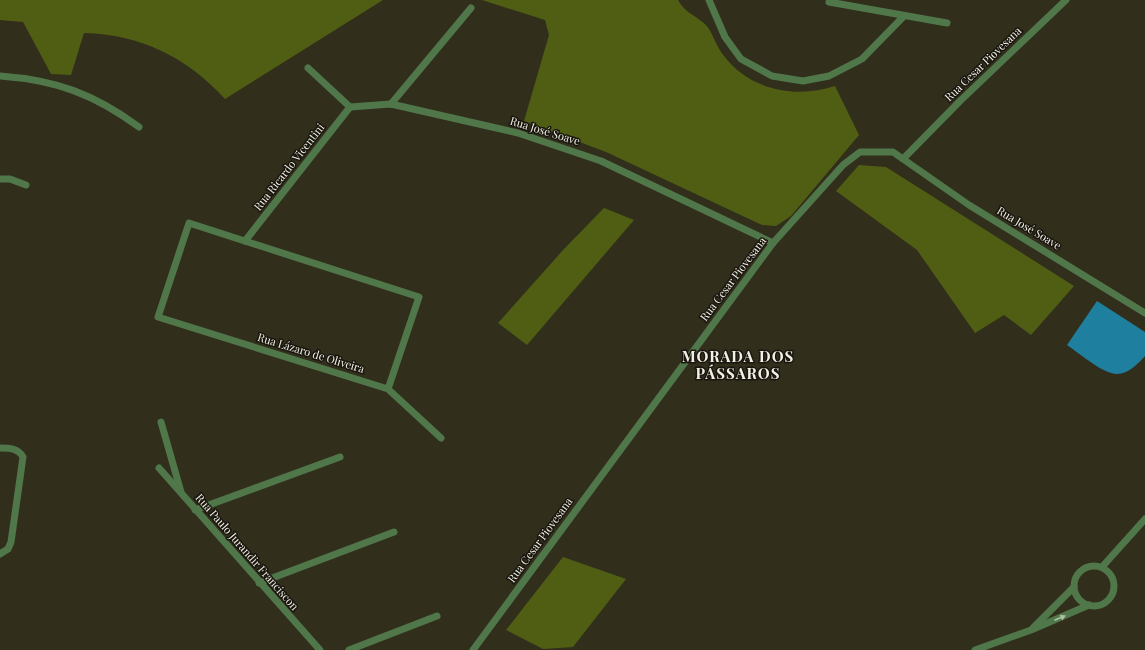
<svg xmlns="http://www.w3.org/2000/svg" width="1145" height="650" font-family="'Playfair Display',serif">
  <rect width="100%" height="100%" fill="#322e1c"/>
  <g fill="#4f5e13">
    <path d="M 0,0 L 383,0 L 225,99 C 188,58 140,34 84,33 L 71,75 L 51,74 L 23,22 L 0,20 Z"/>
    <path d="M 482,0 L 678,0 C 684,12 695,15 705,24 C 713,32 716,47 724,56 C 750,90 795,99 835,86 L 859,135 L 791,216 L 776,226 L 762,225 L 606,152 L 524,121 L 549,35 L 545,20 Z"/>
    <path d="M 859,165 L 886,167 L 1074,286 L 1031,335 L 1004,315 L 975,333 L 917,250 L 836,191 Z"/>
    <path d="M 604,208 L 634,220 L 527,345 L 498,323 L 564,249 Z"/>
    <path d="M 563,557 L 626,579 L 573,647 L 543,649 L 506,630 Z"/>
  </g>
  <path fill="#1f7f9f" d="M 1097,301 L 1145,332 L 1145,356 C 1139,363 1128,374 1117,374 C 1103,374 1079,353 1067,345 Z"/>
  <g fill="none" stroke-linecap="round" stroke-linejoin="round">
    <g stroke="#4f774a" stroke-width="7">
      <path d="M 709,0 L 725,37 L 741,59 L 772,76 L 803,81 L 829,76 L 862,59 L 904,16"/>
      <path d="M 829,2 L 947,23"/>
      <path d="M 308,68 L 350,107 L 391,104 L 518,133 L 601,161 L 773,243"/>
      <path d="M 0,76 C 56,80 94,94 139,127"/>
      <path d="M 391,104 L 471,8"/>
      <path d="M 903,159 L 969,205 L 1145,313"/>
      <path d="M 0,179 L 10,179 L 26,185"/>
      <path d="M 245,241 L 350,107"/>
      <path d="M 388,389 L 419,297 L 189,223 L 158,317 L 388,389 L 441,438"/>
      <path d="M 161,422 L 181,492"/>
      <path d="M 0,448 C 9,448 18,448 23,457 L 11,542 L 8,549 L 0,554"/>
      <path d="M 159,468 L 320,650"/>
      <path d="M 195,510 L 340,457"/>
      <circle cx="1094" cy="586" r="20"/>
      <path d="M 1102,567 L 1145,519"/>
      <path d="M 259,583 L 394,532"/>
      <path d="M 1033,628 L 1074,587"/>
      <path d="M 349,650 L 437,616"/>
      <path d="M 473,650 L 773,243 L 843,165 L 860,152 L 893,152 L 903,159 L 960,101 L 1066,0"/>
      <path d="M 975,650 L 1031,630 L 1089,605"/>
    </g>
  </g>
  <defs><path id="oneway-solid" d="M-6-.8H1V-3.2L6.5 0L1 3.2V.8H-6Z"/></defs>
  <use fill="#b1c0a7" href="#oneway-solid" transform="translate(1060 618) rotate(-23)"/>
  <g text-anchor="middle" stroke-width="3" stroke-linejoin="round" paint-order="stroke">
    <g font-size="11" fill="#f3f0e5" stroke="#18160e">
      <text transform="translate(983 64) rotate(-44)" y="4">Rua Cesar Piovesana</text>
      <text transform="translate(545 131) rotate(17)" y="4">Rua José Soave</text>
      <text transform="translate(289 167) rotate(-52)" y="4">Rua Ricardo Vicentini</text>
      <text transform="translate(1029 228) rotate(31)" y="4">Rua José Soave</text>
      <text transform="translate(733 279) rotate(-53)" y="4">Rua Cesar Piovesana</text>
      <text transform="translate(311 353) rotate(17)" y="4">Rua Lázaro de Oliveira</text>
      <text transform="translate(540 540) rotate(-54)" y="4">Rua Cesar Piovesana</text>
      <text transform="translate(247 552) rotate(49)" y="4">Rua Paulo Jurandir Franciscon</text>
    </g>
    <g font-size="15" font-weight="bold" letter-spacing="1" fill="#f3f0e5" stroke="#18160e">
      <text x="738" y="362">MORADA DOS<tspan x="738" dy="17">PÁSSAROS</tspan></text>
    </g>
  </g>
</svg>
